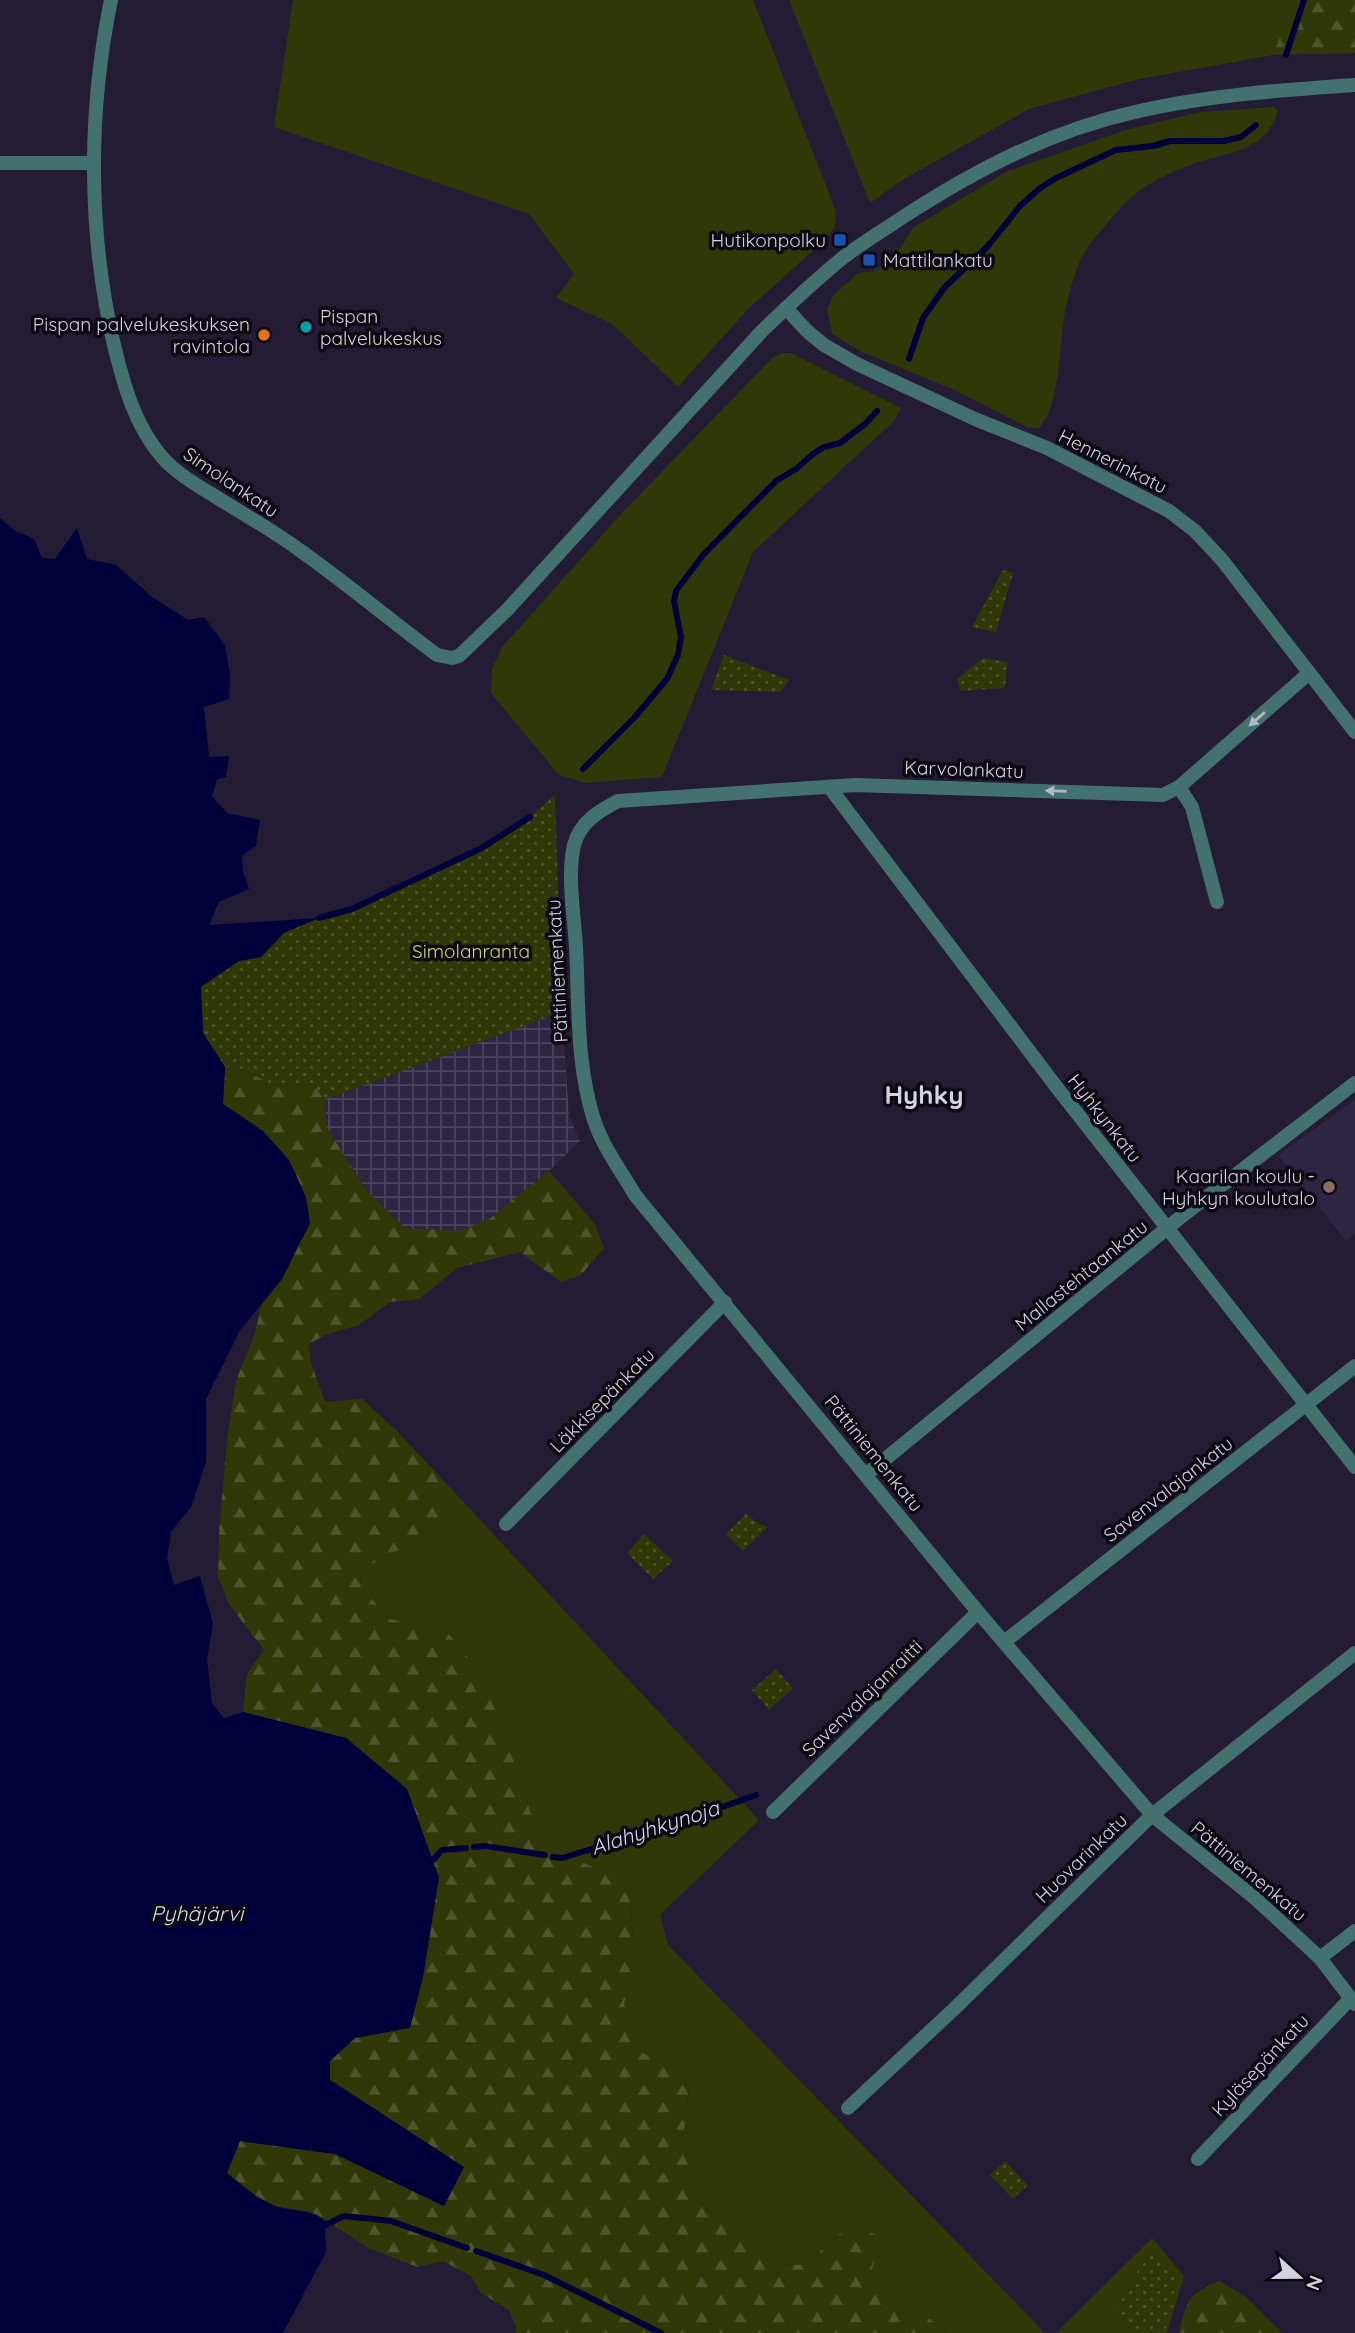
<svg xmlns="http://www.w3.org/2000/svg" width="1355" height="2333" font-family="Quicksand,sans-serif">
  <defs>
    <pattern id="industrial-grid" width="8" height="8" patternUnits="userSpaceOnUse" patternTransform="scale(1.75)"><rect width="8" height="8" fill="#2d2542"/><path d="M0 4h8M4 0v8" fill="none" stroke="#4b445d"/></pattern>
    <pattern id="forest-firs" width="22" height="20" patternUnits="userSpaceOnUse" patternTransform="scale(1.75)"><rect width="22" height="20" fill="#313807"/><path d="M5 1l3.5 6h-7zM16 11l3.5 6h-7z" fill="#4e542b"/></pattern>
    <pattern id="park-dots" width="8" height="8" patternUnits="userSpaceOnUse" patternTransform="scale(1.75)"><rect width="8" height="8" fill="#313807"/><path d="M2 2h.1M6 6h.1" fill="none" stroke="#4e542b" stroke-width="1.8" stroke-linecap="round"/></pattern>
  </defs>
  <rect width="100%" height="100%" fill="#231c34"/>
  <path fill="#2d2542" d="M 1355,1100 L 1355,1234 L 1346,1241 L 1278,1155 Z"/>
  <path fill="url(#industrial-grid)" d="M 562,1012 L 569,1116 L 580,1141 L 549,1171 L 489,1219 L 460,1231 L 405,1228 L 367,1191 L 327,1128 L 324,1100 Z"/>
  <g fill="#313807">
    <path d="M 293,0 L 753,0 L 836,211 L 835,227 L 825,240 L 748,309 L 678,387 L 612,324 L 556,298 L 574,274 L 529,214 L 274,127 Z"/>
    <path d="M 789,0 L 1294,0 L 1273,55 L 1139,79 L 1029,109 L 904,179 L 870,203 Z"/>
    <path d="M 1274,107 L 1278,111 C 1266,153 1227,152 1193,164 C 1165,174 1135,189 1117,212 C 1107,224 1095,236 1086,250 C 1078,262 1073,280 1069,294 C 1058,329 1063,405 1039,428 L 1029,428 L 952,389 L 860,351 L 832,334 L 827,309 L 833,296 L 858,273 L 874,271 L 895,256 L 914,227 L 1008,171 L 1126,130 L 1200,112 Z"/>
    <path d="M 783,353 L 791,353 L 901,408 L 895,420 L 753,552 L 662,777 L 585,783 L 559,775 L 491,693 L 492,669 L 503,646 L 623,512 L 772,358 Z"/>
    <path d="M 444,1481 L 759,1820 L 660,1915 L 668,1945 L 1045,2333 L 952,2333 L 947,2331 L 887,2293 L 872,2270 L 880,2243 L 838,2234 L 806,2265 L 772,2264 L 694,2198 L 683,2139 L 690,2078 L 641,2052 L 624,2004 L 634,1960 L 631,1906 L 622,1877 L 574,1860 L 541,1854 L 526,1796 L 448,1633 L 390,1619 L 361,1587 L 360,1570 L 436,1531 L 446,1507 Z"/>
    <path d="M 1152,2238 L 1184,2276 L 1167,2333 L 1056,2333 Z"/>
  </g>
  <g fill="url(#forest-firs)">
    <path d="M 1294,0 L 1355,0 L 1355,53 L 1273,55 Z"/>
    <path d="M 225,1067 C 249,1067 253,1077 273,1084 C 286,1088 300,1086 313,1083 L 324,1100 L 327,1128 L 367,1191 L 405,1228 L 460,1231 L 489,1219 L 549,1171 L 595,1224 L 604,1248 L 581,1275 L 561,1282 L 520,1252 L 457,1268 L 419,1299 L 390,1302 L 359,1325 L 325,1335 L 309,1344 L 311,1363 L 325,1402 L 362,1399 L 396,1430 L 444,1481 L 446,1507 L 436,1531 L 360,1570 L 361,1587 L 390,1619 L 448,1633 L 482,1675 L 526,1796 L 541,1854 L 574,1860 L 622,1876 L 631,1906 L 634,1960 L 624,2004 L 641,2052 L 690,2078 L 683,2139 L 694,2198 L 772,2264 L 806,2265 L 838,2234 L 873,2233 L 880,2243 L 872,2270 L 887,2293 L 952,2333 L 516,2333 L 516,2326 L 509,2310 L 481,2293 L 471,2276 L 443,2261 L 417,2267 L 369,2248 L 318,2215 L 308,2211 L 278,2207 L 256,2196 L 227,2173 L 240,2141 L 335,2154 L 444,2206 L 463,2168 L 330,2080 L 330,2061 L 355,2038 L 439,1878 L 407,1789 L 346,1738 L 243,1712 L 247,1674 L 264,1650 L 229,1604 L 218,1577 L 219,1533 L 227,1440 L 236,1381 L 254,1336 L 262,1304 L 282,1279 L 223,1104 Z"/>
    <path d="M 1219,2281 L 1246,2297 L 1282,2333 L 1179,2333 C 1187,2300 1187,2296 1219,2281 Z"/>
  </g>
  <g fill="url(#park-dots)">
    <path d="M 1003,570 L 1013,573 L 996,632 L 972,627 Z"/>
    <path d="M 724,655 L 789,680 L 781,692 L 711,690 Z"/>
    <path d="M 983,658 L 1008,662 L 1005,688 L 961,691 L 957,679 Z"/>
    <path d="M 555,795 L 562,1012 L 324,1100 L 313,1083 C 300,1086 286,1088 273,1084 C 253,1077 249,1067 225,1067 L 203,1033 L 201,986 L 239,961 L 261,957 L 283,933 L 319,918 L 352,909 L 482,848 L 530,817 Z"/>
    <path d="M 746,1514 L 758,1523 L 768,1527 L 743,1551 L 726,1534 Z"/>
    <path d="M 644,1534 L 673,1561 L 653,1579 L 627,1553 Z"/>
    <path d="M 776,1669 L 793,1688 L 769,1710 L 752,1690 Z"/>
    <path d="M 1005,2161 L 1028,2185 L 1013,2199 L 990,2175 Z"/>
    <path d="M 1153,2251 L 1176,2274 L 1177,2296 L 1164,2333 L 1133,2333 L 1114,2313 L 1141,2266 Z"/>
  </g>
  <path fill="#00003b" d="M 0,518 L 14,530 L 34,539 L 42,558 L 55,559 L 77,528 L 87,559 L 116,565 L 151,596 L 188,620 L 204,617 L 225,645 L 230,674 L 229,699 L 204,707 L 209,757 L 229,756 L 226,777 L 217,780 L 212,796 L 227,813 L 260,820 L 256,846 L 242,856 L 243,871 L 249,889 L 219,902 L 209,925 L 319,918 L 284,933 L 261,957 L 239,961 L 201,987 L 203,1033 L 225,1067 L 223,1104 L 263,1131 L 289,1160 L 306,1197 L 310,1223 L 282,1279 L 240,1330 L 206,1399 L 206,1462 L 191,1507 L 171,1532 L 167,1559 L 174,1585 L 200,1576 L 213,1624 L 207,1659 L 212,1704 L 224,1718 L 243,1712 L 346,1738 L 407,1789 L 439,1878 L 423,1977 L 410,2028 L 355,2038 L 330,2061 L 330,2080 L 464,2167 L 444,2206 L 335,2154 L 240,2141 L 227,2173 C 242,2185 259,2201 278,2207 C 295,2212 310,2209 325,2221 L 326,2252 L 283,2333 L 0,2333 Z"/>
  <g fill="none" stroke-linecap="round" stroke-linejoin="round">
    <g stroke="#00003b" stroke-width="6">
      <path d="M 1286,55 L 1304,0"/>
      <path d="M 909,359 L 923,318 L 945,287 L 988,246 L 1020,206 L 1039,189 L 1056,178 L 1116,150 L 1153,146 L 1170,141 L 1224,141 L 1241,137 L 1256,125"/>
      <path d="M 583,769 L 634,718 L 667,679 L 678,655 L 681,637 L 674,601 L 676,591 L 703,555 L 776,481 L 796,469 L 813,454 L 824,447 L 840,443 L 865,424 L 877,411"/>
      <path d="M 319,918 L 352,909 L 482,848 L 530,817"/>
      <path d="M 474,1847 L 485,1846 L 545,1855"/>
      <path d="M 553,1857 L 562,1858 L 683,1821 L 756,1795"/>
      <path d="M 433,1860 L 442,1850 L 466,1848"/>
      <path d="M 325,2225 L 344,2216 L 391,2221 L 467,2248"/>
      <path d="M 476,2251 L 544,2275 L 661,2333"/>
    </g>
    <g stroke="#437170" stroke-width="14">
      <path d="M 0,163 L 94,163"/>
      <path d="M 786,308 L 807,331 L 824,345 L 857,364 L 975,419 L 1047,448 L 1169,511 L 1195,531 L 1222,560 L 1355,732"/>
      <path d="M 1308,674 L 1179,787 L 1163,795 L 855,785 L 618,801 C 599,811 580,822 574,845 C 567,875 574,915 576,946 C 579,1004 576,1064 594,1120 C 603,1147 621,1171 635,1195 L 978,1612 L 1152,1815 L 1256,1899 L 1320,1958 L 1355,2004"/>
      <path d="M 1179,787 L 1192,807 L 1217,902"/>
      <path d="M 830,788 L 1058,1089 L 1355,1467"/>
      <path d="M 867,1474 L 1177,1220 L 1355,1083"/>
      <path d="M 506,1524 L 725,1302"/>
      <path d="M 1004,1642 L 1355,1366"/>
      <path d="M 773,1812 L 978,1612"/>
      <path d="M 1320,1958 L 1355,1931"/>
      <path d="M 848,2108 L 954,2009 L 1152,1815 L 1355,1653"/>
      <path d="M 1198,2159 L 1350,1999"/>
    </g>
    <path stroke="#437170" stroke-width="14" d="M 111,0 C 88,112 88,229 113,341 C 123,382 134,425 162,457 C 176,473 195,484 213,495 C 241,513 271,529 298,549 C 345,582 390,620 437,655 L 452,658 L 459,656 L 507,610 L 762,331 C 789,305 816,279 845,256 C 864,242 884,230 903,217 C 977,169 1052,130 1139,111 C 1210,95 1282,90 1355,85"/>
  </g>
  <defs><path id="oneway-solid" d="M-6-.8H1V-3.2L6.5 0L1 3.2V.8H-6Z" transform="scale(1.75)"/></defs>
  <g fill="#b0b9c5">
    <use href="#oneway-solid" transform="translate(1257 719) rotate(139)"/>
    <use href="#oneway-solid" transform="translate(1056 791) rotate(-178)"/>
  </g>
  <g fill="#1a4fb4" stroke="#0c0913" stroke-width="2.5">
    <rect x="833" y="233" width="14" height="14" rx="3.5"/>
    <rect x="862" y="253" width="14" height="14" rx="3.5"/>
  </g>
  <circle fill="#0f9aa8" stroke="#0c0913" stroke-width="2.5" cx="306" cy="327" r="7"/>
  <circle fill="#e8710a" stroke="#0c0913" stroke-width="2.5" cx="264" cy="335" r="7"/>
  <circle fill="#8d6e63" stroke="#0c0913" stroke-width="2.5" cx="1329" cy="1187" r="7"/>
  <g text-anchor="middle" stroke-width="7" stroke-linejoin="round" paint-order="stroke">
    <g font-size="19" fill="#d4d1e1" stroke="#0c0913" text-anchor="end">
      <text x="826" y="247">Hutikonpolku</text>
      <text x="883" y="267" text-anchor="start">Mattilankatu</text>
      <text x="320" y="323" text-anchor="start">Pispan<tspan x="320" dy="22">palvelukeskus</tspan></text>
      <text x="250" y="331">Pispan palvelukeskuksen<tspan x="250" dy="22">ravintola</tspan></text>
      <text x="1315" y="1183">Kaarilan koulu -<tspan x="1315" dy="22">Hyhkyn koulutalo</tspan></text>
    </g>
    <g font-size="19" fill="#d4d1e1" stroke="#0c0913">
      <text transform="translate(1113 461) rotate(27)" y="7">Hennerinkatu</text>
      <text transform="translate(231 482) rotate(34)" y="7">Simolankatu</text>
      <text transform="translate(964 769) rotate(2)" y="7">Karvolankatu</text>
      <text transform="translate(557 971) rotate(-93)" y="7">Pättiniemenkatu</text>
      <text transform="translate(1105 1118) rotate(52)" y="7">Hyhkynkatu</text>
      <text transform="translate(1081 1275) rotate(-39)" y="7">Mallastehtaankatu</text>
      <text transform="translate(602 1400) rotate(-45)" y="7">Läkkisepänkatu</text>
      <text transform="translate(874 1453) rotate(51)" y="7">Pättiniemenkatu</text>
      <text transform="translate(1168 1489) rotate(-38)" y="7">Savenvalajankatu</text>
      <text transform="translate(862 1698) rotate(-44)" y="7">Savenvalajanraitti</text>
      <text transform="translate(1081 1858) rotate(-44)" y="7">Huovarinkatu</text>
      <text transform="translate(1249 1871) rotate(40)" y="7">Pättiniemenkatu</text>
      <text transform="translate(1260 2065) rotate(-47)" y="7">Kyläsepänkatu</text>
    </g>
    <g font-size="19" fill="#c6da67" stroke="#0c0913">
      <text x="471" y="958">Simolanranta</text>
    </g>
    <g font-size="21" font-style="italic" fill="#d2dcef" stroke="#0c0913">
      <text transform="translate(655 1828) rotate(-18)" y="7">Alahyhkynoja</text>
      <text x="197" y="1921">Pyhäjärvi</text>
    </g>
    <g font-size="26" font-weight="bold" fill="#d4d1e1" stroke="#0c0913">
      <text x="924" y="1104">Hyhky</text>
    </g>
  </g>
  <g transform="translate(1299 2277) rotate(111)" stroke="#0c0913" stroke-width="5" paint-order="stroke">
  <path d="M0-5L12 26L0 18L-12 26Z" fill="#d4d1e1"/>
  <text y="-10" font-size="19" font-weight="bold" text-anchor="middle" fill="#d4d1e1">N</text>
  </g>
</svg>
